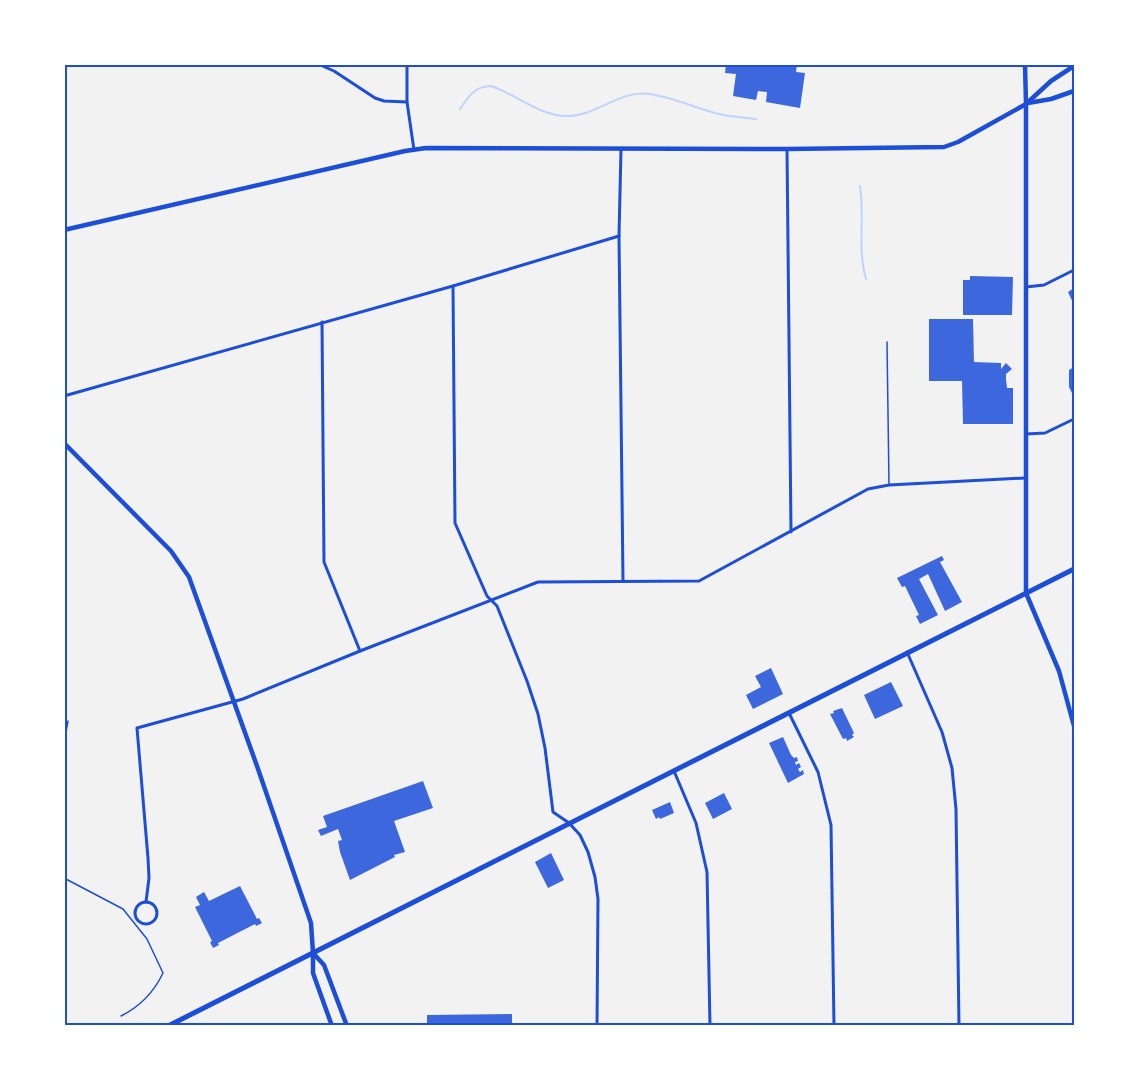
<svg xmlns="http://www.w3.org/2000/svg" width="1139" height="1090" font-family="Roboto,sans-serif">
  <rect width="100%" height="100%" fill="#f2f2f2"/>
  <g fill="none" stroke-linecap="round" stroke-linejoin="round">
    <g stroke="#bfd3fe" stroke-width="2">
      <path d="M 460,109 C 468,97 475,86 491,86 C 516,94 539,116 567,116 C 597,116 619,90 649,94 C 672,97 693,107 715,113 C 728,117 742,117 756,119"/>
      <path d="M 860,186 C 865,217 857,248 866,279"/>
    </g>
  </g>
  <g fill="#3d67dc">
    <path d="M 726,64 L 797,64 L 796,72 L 805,73 L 800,108 L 766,102 L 767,92 L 758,91 L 756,100 L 733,96 L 736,74 L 725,73 Z"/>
    <path d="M 970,276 L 1013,277 L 1012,315 L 963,315 L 963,280 L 970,280 Z"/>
    <path d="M 1074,288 L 1074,305 L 1068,292 Z"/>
    <path d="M 929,319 L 973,319 L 974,362 L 1001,363 L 1001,369 L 1006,363 L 1012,369 L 1006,374 L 1006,379 L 1007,388 L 1013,388 L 1013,424 L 963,424 L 962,381 L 929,381 Z"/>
    <path d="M 1074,367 L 1074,397 L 1069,387 L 1069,370 Z"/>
    <path d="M 942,556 L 944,560 L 940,562 L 962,602 L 945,611 L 928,574 L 919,579 L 938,615 L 920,624 L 916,616 L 919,615 L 905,586 L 902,587 L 897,578 Z"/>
    <path d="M 771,668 L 783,694 L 753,709 L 746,695 L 761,687 L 755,676 Z"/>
    <path d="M 891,682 L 903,706 L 875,719 L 864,695 Z"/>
    <path d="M 842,708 L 854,733 L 852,735 L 854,737 L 847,741 L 846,738 L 843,739 L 830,714 L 834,713 L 833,711 Z"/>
    <path d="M 783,737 L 791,755 L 794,758 L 797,757 L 798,761 L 795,762 L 796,765 L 799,763 L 801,767 L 798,769 L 800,772 L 803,770 L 804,774 L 788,783 L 769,743 Z"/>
    <path d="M 423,781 L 433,808 L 394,821 L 405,852 L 394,855 L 395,857 L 350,880 L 340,852 L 338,841 L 342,840 L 338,829 L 321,836 L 318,830 L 327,827 L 323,816 Z"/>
    <path d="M 724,793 L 732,809 L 713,819 L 705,803 Z"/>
    <path d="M 670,802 L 674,813 L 660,819 L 659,817 L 656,819 L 652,810 Z"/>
    <path d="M 551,853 L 564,880 L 548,888 L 535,862 Z"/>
    <path d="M 240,886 L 257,919 L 259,918 L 262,923 L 256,926 L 255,924 L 218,943 L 219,945 L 213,948 L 210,942 L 212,941 L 195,907 L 200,905 L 196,897 L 204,892 L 209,901 Z"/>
    <path d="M 512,1014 L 512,1026 L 427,1026 L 427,1015 Z"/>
  </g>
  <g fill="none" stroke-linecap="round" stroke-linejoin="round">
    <g stroke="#1d4ed8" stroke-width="1.5">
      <path d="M 64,743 L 68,721"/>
      <path d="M 64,878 L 123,909 L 147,939 L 163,973 C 154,992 139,1007 121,1016"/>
    </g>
    <path stroke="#1d4ed8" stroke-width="1.5" d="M 887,342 L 889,484"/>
    <g stroke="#1d4ed8" stroke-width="3">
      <path d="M 318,64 L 334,71 L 375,98 L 384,101 L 407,102"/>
      <path d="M 407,64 L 407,102 L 414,150"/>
      <path d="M 621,149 L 619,236 L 623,581"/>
      <path d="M 787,149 L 791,532"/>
      <path d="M 453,286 L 455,523 L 487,596 L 497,606 L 527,681 L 538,714 L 545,748 L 553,812 L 569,823 L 580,835 L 588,852 L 595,877 L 598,899 L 597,1026"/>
      <path d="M 1026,287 L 1044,285 L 1074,270"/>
      <path d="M 322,322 L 324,562 L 360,651"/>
      <path d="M 64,396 L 453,286 L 619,236"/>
      <path d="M 1026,434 L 1045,433 L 1074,419"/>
      <path d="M 907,652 L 942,732 L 952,768 L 956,809 L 959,1026"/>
      <path d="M 789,713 L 818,772 L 831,825 L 834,1026"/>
      <path d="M 674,771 L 696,823 L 707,872 L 710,1026"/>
      <path d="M 146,902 L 149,878 L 148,858 L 137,728 L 243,699 L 360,651 L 538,582 L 699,581 L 868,489 L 889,485 L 1025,478"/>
      <circle cx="146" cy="913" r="11"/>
    </g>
    <g stroke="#1d4ed8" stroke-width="4.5">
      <path d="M 64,230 L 405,151 L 426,148 L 787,149 L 944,147 L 958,142 L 1026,104 L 1025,64"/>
      <path d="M 64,443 L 171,551 L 189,577 L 257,766 L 311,923 L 313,953"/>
      <path d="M 1026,593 L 1059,671 L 1074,726"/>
    </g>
    <g stroke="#1d4ed8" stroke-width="4.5">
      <path d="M 1028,103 L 1051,99 L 1074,91"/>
      <path d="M 1026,104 L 1026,593"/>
      <path d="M 1026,104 L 1051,81 L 1074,66"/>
      <path d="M 313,953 L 324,965 L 347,1026"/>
      <path d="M 313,953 L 313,973 L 332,1026"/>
    </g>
    <path stroke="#1d4ed8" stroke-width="5" d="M 168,1026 L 1074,569"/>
  </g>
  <rect width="1139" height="1090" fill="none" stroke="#ffffff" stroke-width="132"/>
  <rect x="66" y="66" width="1007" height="958" fill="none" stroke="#1d4ed8" stroke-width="2"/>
</svg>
